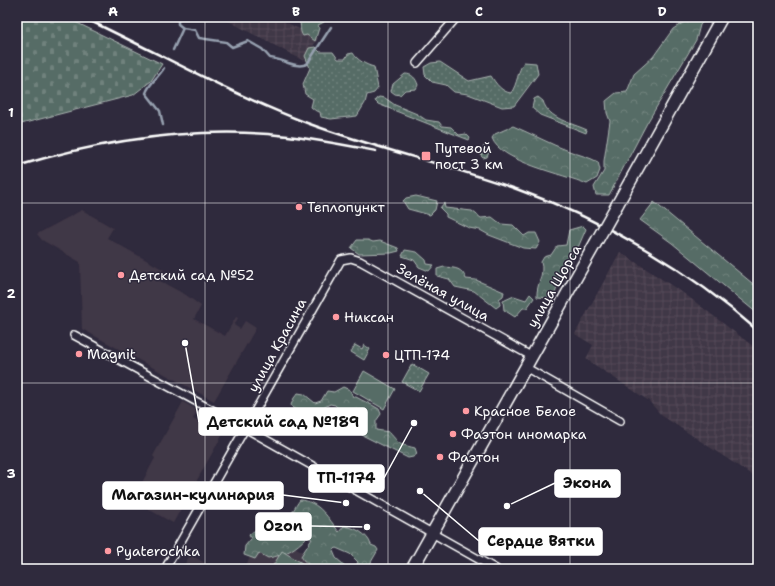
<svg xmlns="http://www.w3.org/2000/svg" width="775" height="586" font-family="'Shantell Sans',sans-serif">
  <defs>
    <pattern id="industrial-grid" width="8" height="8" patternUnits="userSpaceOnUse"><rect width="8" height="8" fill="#413746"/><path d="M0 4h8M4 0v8" fill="none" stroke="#544b58"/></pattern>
    <pattern id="grass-dots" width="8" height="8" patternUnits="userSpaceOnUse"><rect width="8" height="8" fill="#576c66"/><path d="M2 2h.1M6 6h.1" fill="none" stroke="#70827d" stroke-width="1.8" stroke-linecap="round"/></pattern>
    <pattern id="forest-crowns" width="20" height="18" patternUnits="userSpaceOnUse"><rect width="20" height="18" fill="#576c66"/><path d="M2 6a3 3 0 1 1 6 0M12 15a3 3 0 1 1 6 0" fill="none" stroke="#70827d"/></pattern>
    <pattern id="cemetery-stones" width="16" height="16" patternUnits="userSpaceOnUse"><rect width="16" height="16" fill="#576c66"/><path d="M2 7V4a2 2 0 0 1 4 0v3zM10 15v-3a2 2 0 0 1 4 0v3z" fill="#70827d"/></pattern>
  </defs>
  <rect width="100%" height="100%" fill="#2f2a3d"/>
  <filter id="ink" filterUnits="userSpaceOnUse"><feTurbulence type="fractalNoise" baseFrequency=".025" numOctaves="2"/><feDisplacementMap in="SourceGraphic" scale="8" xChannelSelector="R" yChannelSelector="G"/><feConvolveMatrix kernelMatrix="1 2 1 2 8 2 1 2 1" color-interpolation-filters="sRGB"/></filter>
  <g filter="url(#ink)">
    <g fill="#413746">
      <path d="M 82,210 L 113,228 L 107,238 L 164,270 L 158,280 L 186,295 L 201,306 L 194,319 L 225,336 L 236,317 L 238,318 L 234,325 L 240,329 L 245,321 L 256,328 L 214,401 L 82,329 L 80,262 L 42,240 L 37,234 Z"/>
      <path d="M 183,402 L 197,410 L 193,419 L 208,427 L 210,424 L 224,432 L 173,523 L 148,509 L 146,504 L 147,498 L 137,492 L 155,458 L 153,456 Z"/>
      <path d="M 279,538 L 324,564 L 328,569 L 244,569 L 255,548 Z"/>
      <path d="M 190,555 L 191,555 L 215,569 L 182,569 Z"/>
    </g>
    <g fill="url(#industrial-grid)">
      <path d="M 221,17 L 281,17 L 281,20 L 318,38 L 304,61 Z"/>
      <path d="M 620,252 L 686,295 L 758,350 L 758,479 L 661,415 L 649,401 L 586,359 L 593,345 L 575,334 Z"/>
    </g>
    <g fill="url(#grass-dots)" stroke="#abb6b2">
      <path d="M 315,47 L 320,52 L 333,52 L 338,59 L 345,59 L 348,54 L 353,53 C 357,60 366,65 374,67 L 378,88 L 374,93 L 367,95 L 365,103 L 357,116 L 331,119 L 321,117 L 320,112 L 316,111 L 311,107 L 313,99 L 305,94 L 303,84 L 310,68 L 305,56 L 309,48 Z"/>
      <path d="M 440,62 L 469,81 L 491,76 C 496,84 502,92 511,93 C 518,83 517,72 524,62 L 536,63 L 538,74 L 514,106 L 502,107 L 468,94 L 454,92 L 446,85 L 432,82 L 425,75 L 424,67 L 431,63 Z"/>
      <path d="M 405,74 C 412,74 416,78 418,85 L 416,89 L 405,90 L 400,95 L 395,94 L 391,91 L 393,84 Z"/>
      <path d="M 379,97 L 385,98 L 395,105 L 417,114 L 426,120 L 439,122 L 442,126 L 451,127 L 459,135 L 466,134 L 470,138 L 469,140 L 378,104 L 375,101 L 376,99 Z"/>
      <path d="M 538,97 L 543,101 C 548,119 572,123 587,130 L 586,133 L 540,115 L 532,108 L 534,99 Z"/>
      <path d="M 484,146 L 489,148 L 490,150 L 487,157 L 483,158 L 481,156 Z"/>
      <path d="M 355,345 L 362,349 L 364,345 L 370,349 L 364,360 L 351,352 Z"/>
      <path d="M 412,364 L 429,374 L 419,391 L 402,382 Z"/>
    </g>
    <g fill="url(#forest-crowns)" stroke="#abb6b2">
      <path d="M 291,17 L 325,17 L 324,22 L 318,25 L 319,28 L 315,41 L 307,35 L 303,36 C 297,28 306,21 291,17 Z"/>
      <path d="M 687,17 L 707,17 L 700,25 L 696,40 L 647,123 L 609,195 L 596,195 L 594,187 L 604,171 L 604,161 L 610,121 L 607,113 L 606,101 L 616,93 L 627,92 L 634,74 L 653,57 L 673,29 L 686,21 Z"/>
      <path d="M 513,126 C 532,134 550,144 569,151 C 579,155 589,157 598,162 L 600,170 L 597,178 L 587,184 C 564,174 500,162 492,138 L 495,134 Z"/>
      <path d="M 416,196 L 437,201 L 435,210 L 430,215 L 408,209 L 403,201 L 406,198 Z"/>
      <path d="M 654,202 L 758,288 L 758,314 L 672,243 L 640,220 Z"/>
      <path d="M 444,203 L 445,208 L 472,211 L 481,218 L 492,217 L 501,224 L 513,225 L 524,236 L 529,233 L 536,233 L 540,242 L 536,249 L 523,248 L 489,235 L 480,230 L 469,228 L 446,217 L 446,214 L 440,208 Z"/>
      <path d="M 583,226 L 586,229 L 573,259 L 560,277 L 555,294 L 550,298 L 537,297 C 536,284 545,275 541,262 L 544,257 L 551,255 L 557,246 L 566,245 L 569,230 Z"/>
      <path d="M 357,240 L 368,240 L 373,242 L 380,241 L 398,248 L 399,251 L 391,253 L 359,254 L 351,248 Z"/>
      <path d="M 405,250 L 417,252 L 426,260 L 427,264 L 434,265 L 429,271 L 419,267 L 414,260 L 402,256 Z"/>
      <path d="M 444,267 C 456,268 462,268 466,279 L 476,280 L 504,292 L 503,296 L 499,299 L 500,305 L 496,308 L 474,291 L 455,287 L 449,279 L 437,276 L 437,269 Z"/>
      <path d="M 530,294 L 534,298 L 527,308 L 523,308 L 515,317 L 504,310 L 503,301 L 514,296 L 526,300 Z"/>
      <path d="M 343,387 L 350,390 L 353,397 L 356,397 C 363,401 371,404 379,409 L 381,414 L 376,421 L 376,430 L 389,432 C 402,446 395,443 415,448 L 417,454 L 413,457 L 408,458 L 362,435 L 358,424 L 358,420 L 344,414 L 335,405 L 330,404 L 313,414 L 296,413 L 291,405 L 294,398 L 298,393 L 304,394 L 315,403 L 321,401 L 327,391 L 334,392 Z"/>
      <path d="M 300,500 C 319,501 329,519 339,532 L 344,526 C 354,527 368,534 371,545 L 376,547 L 378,550 L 367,569 L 355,569 L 358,562 L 350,554 L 336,548 L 333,551 L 336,558 L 344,565 L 343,569 C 327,569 309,572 301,556 L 312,539 L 307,537 C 295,549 286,555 268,558 L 259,553 L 255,559 L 244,555 L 245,546 L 251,539 L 249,535 C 261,523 272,531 284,523 C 290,519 295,506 300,500 Z"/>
    </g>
    <path fill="url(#cemetery-stones)" stroke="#abb6b2" d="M 17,17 L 65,17 L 162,64 L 151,81 L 133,95 L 17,125 Z"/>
    <g fill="#576c66" stroke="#abb6b2">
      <path d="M 364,371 L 395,389 L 384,409 L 353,391 Z"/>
      <path d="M 282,551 L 312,569 L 271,569 Z"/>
    </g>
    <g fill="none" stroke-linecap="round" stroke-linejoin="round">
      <g stroke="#97a1b0" stroke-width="2.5">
        <path d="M 181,17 L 178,20 L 178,24 L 183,28 L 195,30 L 199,38 L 226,42 L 232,47 L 248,41 L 262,49 L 270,58 C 283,59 295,69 307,64 L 331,27"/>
        <path d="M 173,50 L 183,28"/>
        <path d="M 163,125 L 160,111 L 146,93 C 149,83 159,77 164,68"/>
      </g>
      <defs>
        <g id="street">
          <path d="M 417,63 L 457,17"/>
          <path d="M 74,335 L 245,428 L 496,569"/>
          <path d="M 525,367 L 620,421"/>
          <path d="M 165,569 L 341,260 L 351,258 L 360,261 L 531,356"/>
        </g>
        <g id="primary">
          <path d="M 617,205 L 722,17"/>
          <path d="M 412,569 L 595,244"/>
        </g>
      </defs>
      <use href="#street" stroke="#fff" stroke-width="10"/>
      <use href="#primary" stroke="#fff" stroke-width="14"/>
      <use href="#street" stroke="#2f2a3d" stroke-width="7"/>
      <use href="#primary" stroke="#2f2a3d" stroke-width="11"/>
      <g stroke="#fff" stroke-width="2.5">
        <path d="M 82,17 C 157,52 230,94 307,123 C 377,149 449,165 519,190 C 606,221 689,270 758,331"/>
        <path d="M 17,166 C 97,142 184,128 268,134 C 305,137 340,144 376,151"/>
      </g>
      <defs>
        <path id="primary-bridge" d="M 595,244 L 617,205"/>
      </defs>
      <use href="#primary-bridge" stroke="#fff" stroke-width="14" stroke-linecap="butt"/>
      <use href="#primary-bridge" stroke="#2f2a3d" stroke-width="11"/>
    </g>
  </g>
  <path fill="none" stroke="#fff" stroke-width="1" stroke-opacity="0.55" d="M 205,17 L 205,569M 388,17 L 388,569M 570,17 L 570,569M 17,203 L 758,203M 17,383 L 758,383"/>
  <g fill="#ff9aa2" stroke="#2f2a3d" stroke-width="1.5">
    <rect x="421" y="151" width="10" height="10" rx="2"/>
    <circle cx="299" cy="207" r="4"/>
    <circle cx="121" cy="275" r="4"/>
    <circle cx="336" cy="317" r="4"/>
    <circle cx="79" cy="354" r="4"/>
    <circle cx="386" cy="355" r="4"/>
    <circle cx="466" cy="411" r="4"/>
    <circle cx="453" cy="434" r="4"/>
    <circle cx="440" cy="457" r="4"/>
    <circle cx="108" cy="551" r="4"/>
  </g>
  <g text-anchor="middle" stroke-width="3" stroke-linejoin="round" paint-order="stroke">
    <g font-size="14" fill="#fff" stroke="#2f2a3d" text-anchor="start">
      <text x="435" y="153">Путевой<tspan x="435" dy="16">пост 3 км</tspan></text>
      <text x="307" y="212">Теплопункт</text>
      <text x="129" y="280">Детский сад №52</text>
      <text x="344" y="322">Никсан</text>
      <text x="87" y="359">Magnit</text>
      <text x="394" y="360">ЦТП-174</text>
      <text x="474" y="416">Красное Белое</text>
      <text x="461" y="439">Фаэтон иномарка</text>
      <text x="448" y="462">Фаэтон</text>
      <text x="116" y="556">Pyaterochka</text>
    </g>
    <g font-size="14" fill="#fff" stroke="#2f2a3d">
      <text transform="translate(554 286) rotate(-60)" y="5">улица Щорса</text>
      <text transform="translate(443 292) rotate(29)" y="5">Зелёная улица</text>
      <text transform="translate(277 345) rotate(-61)" y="5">улица Красина</text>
    </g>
  </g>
  <path fill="none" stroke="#fff" stroke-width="1.5" d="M185 343L199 422M414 423L384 478M507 506L555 483M346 503L283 495M367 527L311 526M420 491L479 541"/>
  <g fill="#fff" stroke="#2f2a3d" stroke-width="1.5">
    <circle cx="185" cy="343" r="4"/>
    <circle cx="414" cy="423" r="4"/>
    <circle cx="507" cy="506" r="4"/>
    <circle cx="346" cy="503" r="4"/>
    <circle cx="367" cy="527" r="4"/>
    <circle cx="420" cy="491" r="4"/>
  </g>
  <g fill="#fff" stroke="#fff" stroke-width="1.5">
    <rect x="199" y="408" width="168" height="27" rx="4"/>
    <rect x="309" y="465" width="75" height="27" rx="4"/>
    <rect x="555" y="470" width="65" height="27" rx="4"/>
    <rect x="103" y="482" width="180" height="27" rx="4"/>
    <rect x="256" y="513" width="55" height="27" rx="4"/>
    <rect x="479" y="528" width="123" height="27" rx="4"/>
  </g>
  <g font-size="15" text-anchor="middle" font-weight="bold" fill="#111">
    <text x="283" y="427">Детский сад №189</text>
    <text x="346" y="483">ТП-1174</text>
    <text x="587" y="488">Экона</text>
    <text x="193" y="500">Магазин-кулинария</text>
    <text x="283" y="531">Ozon</text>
    <text x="541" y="546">Сердце Вятки</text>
  </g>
  <rect width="775" height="586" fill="none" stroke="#2f2a3d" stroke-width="44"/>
  <rect x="22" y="22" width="731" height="542" fill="none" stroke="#fff" stroke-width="1.5"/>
  <g font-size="13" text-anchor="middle" font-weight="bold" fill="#fff">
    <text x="113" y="16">A</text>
    <text x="296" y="16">B</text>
    <text x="479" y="16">C</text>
    <text x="662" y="16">D</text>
    <text x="11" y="117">1</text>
    <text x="11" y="298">2</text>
    <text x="11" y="478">3</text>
  </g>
</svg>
